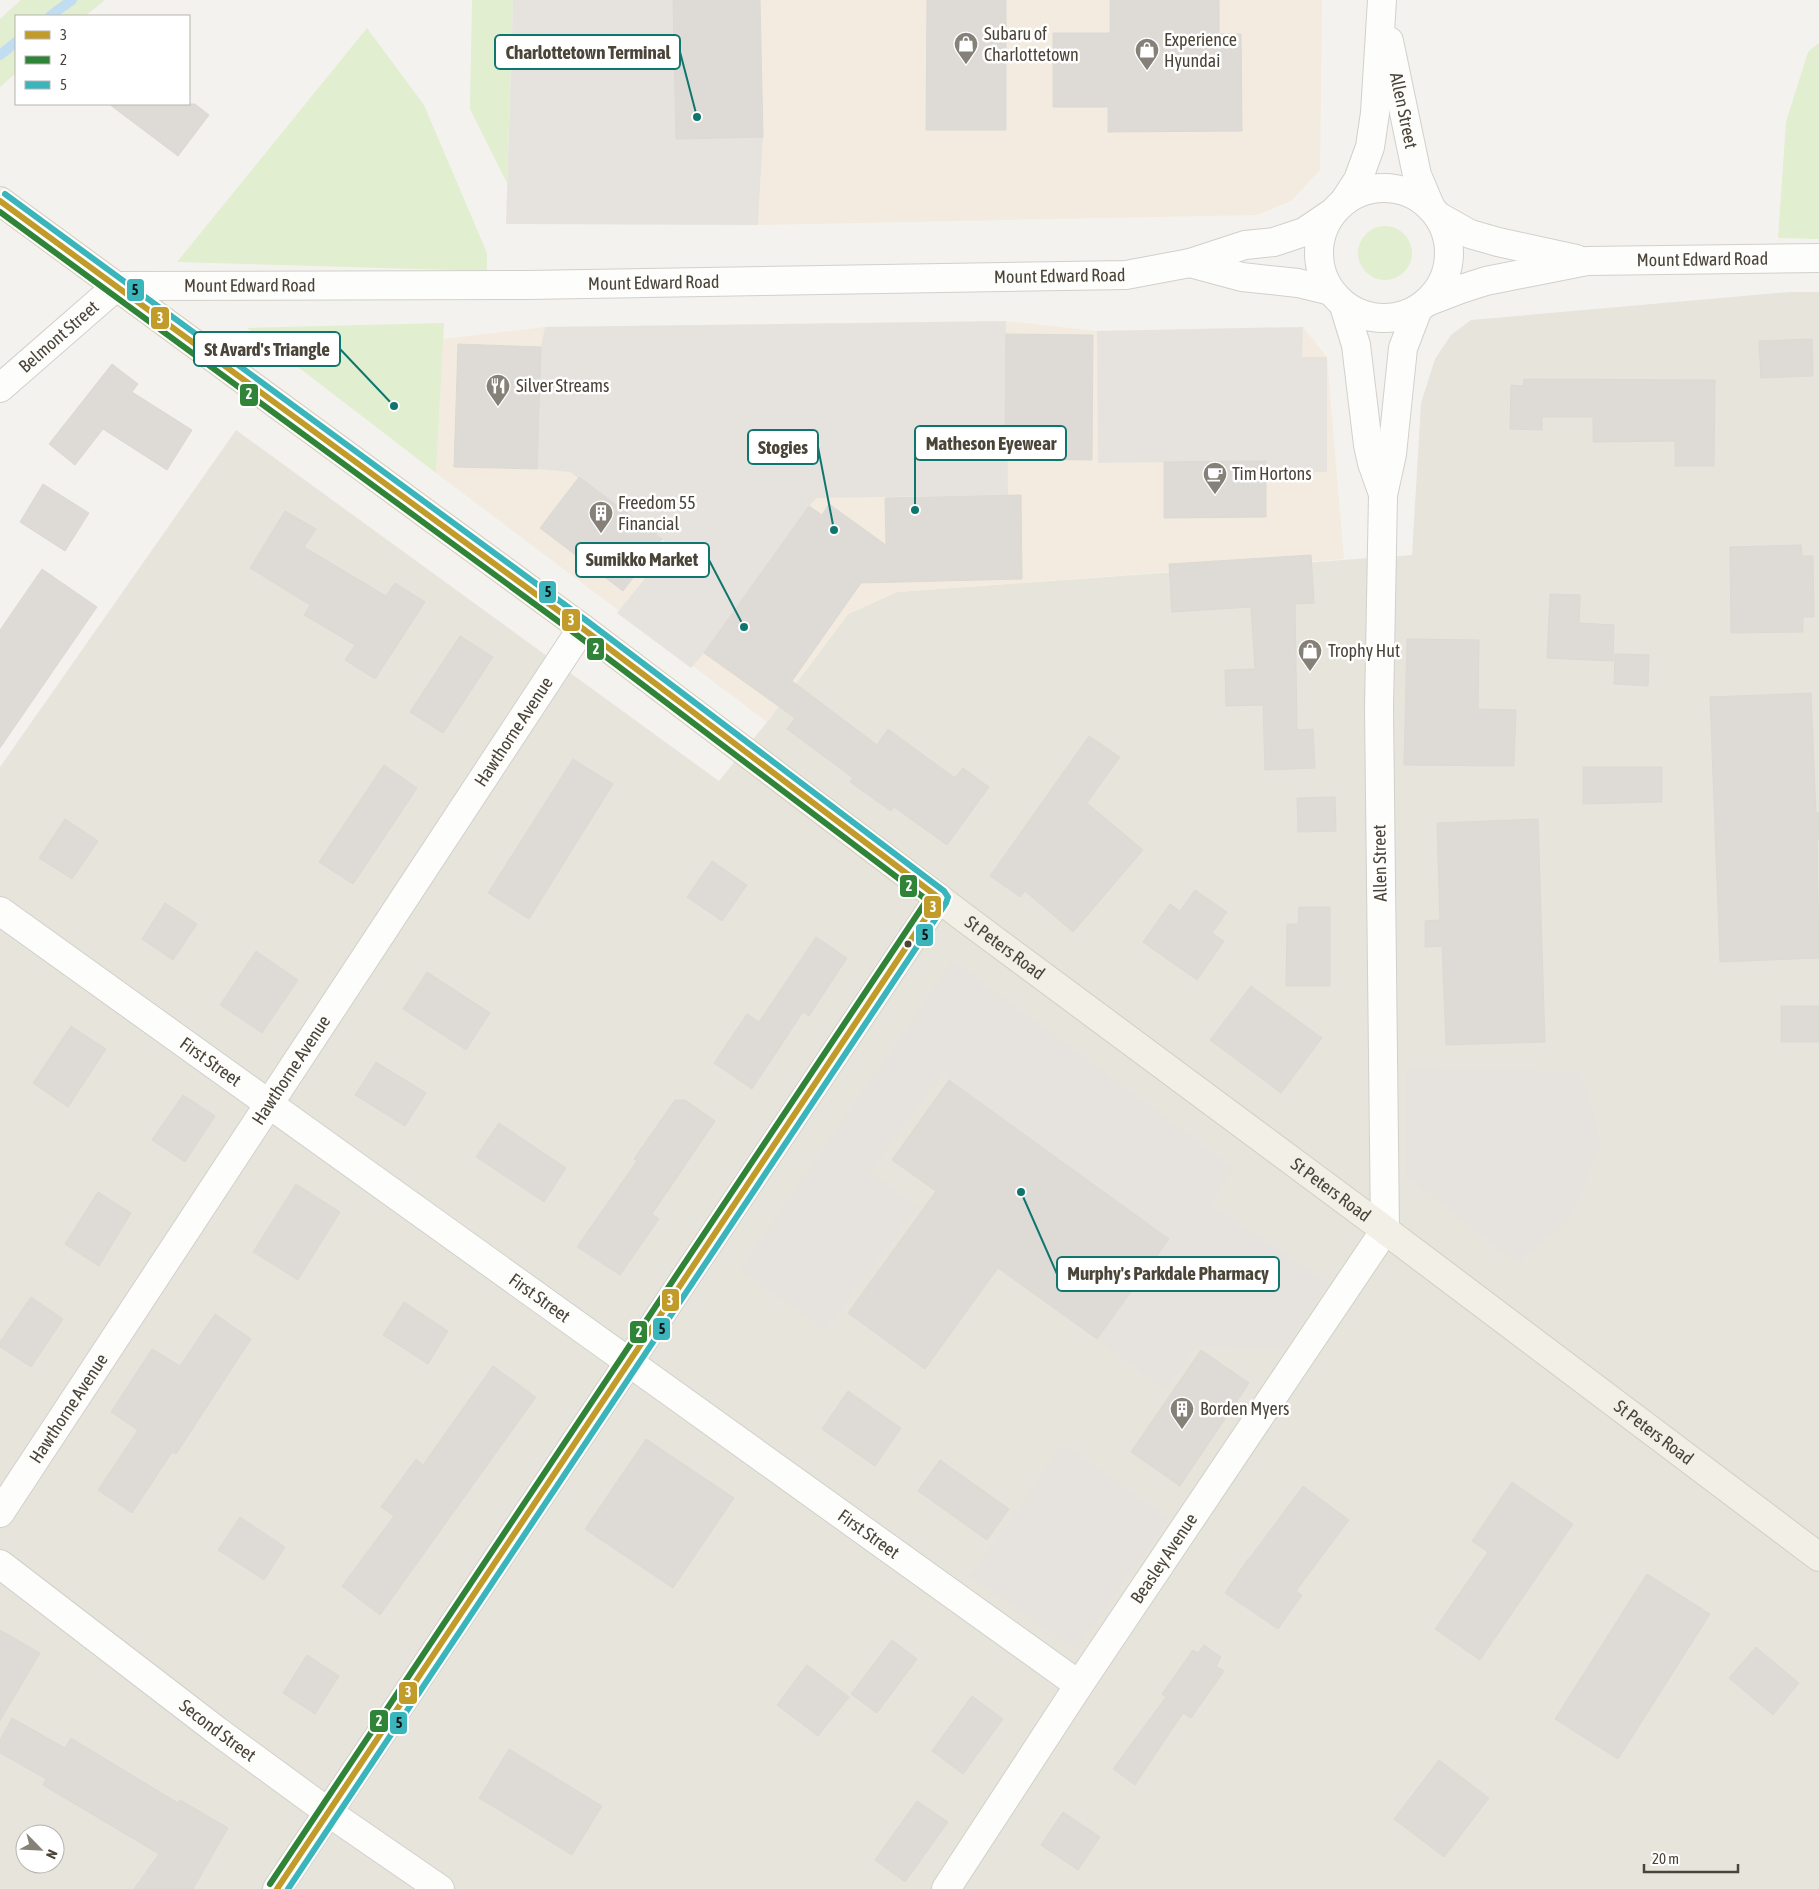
<svg xmlns="http://www.w3.org/2000/svg" width="1819" height="1889" font-family="'Asap Condensed',sans-serif">
  <rect width="100%" height="100%" fill="#f4f2ee"/>
  <path fill="#e7e4dc" fill-rule="evenodd" d="M 1789,292 L 1819,292 L 1819,1889 L 0,1889 L 0,767 L 236,430 L 719,781 L 767,722 L 848,614 L 897,592 L 1412,555 L 1421,403 L 1435,359 L 1451,335 L 1471,320 ZM 25,1834 L 55,1834 L 55,1864 L 25,1864 Z"/>
  <g fill="#f3ebdf">
    <path d="M 760,0 L 1322,0 L 1320,170 L 1291,201 L 1257,215 L 758,225 L 763,137 Z"/>
    <path d="M 1006,321 L 1097,331 L 1303,327 L 1327,357 L 1344,559 L 897,592 L 848,614 L 767,722 L 436,473 L 443,339 L 545,327 Z"/>
  </g>
  <g fill="#e1eecf">
    <path d="M 21,0 L 105,0 L 85,16 L 16,16 L 16,73 L 0,87 L 0,19 Z"/>
    <path d="M 472,0 L 513,0 L 507,183 L 470,109 Z"/>
    <path d="M 367,28 L 424,105 L 487,253 L 487,271 L 177,262 Z"/>
    <path d="M 1819,43 L 1819,239 L 1778,238 L 1786,122 L 1808,52 Z"/>
    <circle cx="1385" cy="253" r="27"/>
    <path d="M 444,323 L 436,473 L 247,328 Z"/>
  </g>
  <g fill="#e6e3df">
    <path d="M 513,0 L 673,0 L 676,139 L 763,137 L 758,225 L 506,224 Z"/>
    <path d="M 1006,321 L 1008,495 L 817,498 L 809,506 L 704,653 L 691,668 L 617,613 L 671,546 L 570,472 L 537,469 L 541,347 L 545,327 Z"/>
    <path d="M 1303,327 L 1302,357 L 1327,357 L 1327,472 L 1266,473 L 1265,461 L 1098,463 L 1097,331 Z"/>
    <path d="M 953,960 L 1234,1168 L 1210,1203 L 1328,1283 L 1284,1349 L 1198,1345 L 1165,1390 L 1097,1339 L 1169,1239 L 949,1080 L 943,1073 L 870,1172 L 918,1207 L 825,1331 L 740,1269 Z"/>
    <path d="M 1406,1069 L 1579,1071 L 1593,1107 L 1600,1145 L 1572,1217 L 1517,1264 L 1406,1176 Z"/>
    <path d="M 1063,1444 L 1169,1518 L 1076,1650 L 970,1576 Z"/>
  </g>
  <g fill="none" stroke-linecap="round" stroke-linejoin="round">
    <g stroke="#c0ddf1" stroke-width="10">
      <path d="M 50,16 L 72,0"/>
      <path d="M 0,55 L 16,42"/>
    </g>
  </g>
  <g fill="#dedbd6" stroke="#dcd9d4">
    <path d="M 673,0 L 760,0 L 763,137 L 676,139 Z"/>
    <path d="M 927,0 L 1006,0 L 1006,130 L 926,130 Z"/>
    <path d="M 1110,0 L 1219,0 L 1219,34 L 1241,34 L 1242,131 L 1108,132 L 1108,107 L 1053,107 L 1053,33 L 1110,33 Z"/>
    <path d="M 109,104 L 195,104 L 209,115 L 178,156 Z"/>
    <path d="M 1006,334 L 1093,335 L 1092,460 L 1005,459 Z"/>
    <path d="M 1812,339 L 1813,376 L 1761,378 L 1759,341 Z"/>
    <path d="M 458,344 L 541,347 L 537,469 L 454,467 Z"/>
    <path d="M 112,364 L 138,384 L 132,392 L 192,430 L 167,470 L 103,429 L 75,465 L 49,444 Z"/>
    <path d="M 1524,379 L 1715,380 L 1714,466 L 1675,466 L 1675,441 L 1593,442 L 1593,417 L 1542,417 L 1542,430 L 1510,429 L 1511,385 L 1523,386 Z"/>
    <path d="M 1266,461 L 1266,517 L 1164,518 L 1164,462 Z"/>
    <path d="M 579,477 L 662,539 L 623,591 L 540,528 Z"/>
    <path d="M 43,484 L 89,513 L 65,551 L 20,522 Z"/>
    <path d="M 1021,495 L 1022,579 L 861,583 L 792,681 L 877,745 L 888,729 L 955,778 L 963,768 L 989,787 L 947,845 L 894,807 L 891,811 L 850,782 L 853,778 L 787,729 L 795,718 L 704,653 L 809,506 L 822,515 L 829,504 L 886,545 L 885,498 Z"/>
    <path d="M 285,511 L 316,529 L 304,547 L 386,596 L 395,583 L 425,602 L 375,679 L 345,660 L 355,645 L 304,615 L 310,605 L 250,568 Z"/>
    <path d="M 1801,545 L 1802,556 L 1813,556 L 1814,617 L 1803,617 L 1803,632 L 1731,633 L 1730,547 Z"/>
    <path d="M 1311,555 L 1314,603 L 1295,604 L 1297,730 L 1313,729 L 1315,768 L 1265,770 L 1263,705 L 1226,706 L 1225,670 L 1255,669 L 1251,607 L 1172,612 L 1169,564 Z"/>
    <path d="M 42,569 L 97,607 L 0,748 L 0,630 Z"/>
    <path d="M 1550,594 L 1580,595 L 1579,623 L 1614,625 L 1613,661 L 1547,658 Z"/>
    <path d="M 460,636 L 493,657 L 443,733 L 410,712 Z"/>
    <path d="M 1407,639 L 1479,640 L 1478,709 L 1516,710 L 1514,766 L 1404,765 Z"/>
    <path d="M 1615,654 L 1649,655 L 1648,686 L 1614,684 Z"/>
    <path d="M 1811,693 L 1816,813 L 1819,813 L 1819,839 L 1817,839 L 1819,958 L 1720,962 L 1710,697 Z"/>
    <path d="M 1089,736 L 1120,757 L 1087,803 L 1143,850 L 1073,932 L 1025,891 L 1020,897 L 990,876 Z"/>
    <path d="M 573,759 L 613,784 L 529,919 L 488,893 Z"/>
    <path d="M 384,765 L 417,788 L 353,884 L 319,862 Z"/>
    <path d="M 1583,767 L 1662,767 L 1662,802 L 1583,804 Z"/>
    <path d="M 1335,797 L 1336,831 L 1298,832 L 1297,798 Z"/>
    <path d="M 65,819 L 98,841 L 72,879 L 39,858 Z"/>
    <path d="M 1538,819 L 1545,1042 L 1446,1045 L 1442,946 L 1425,947 L 1425,921 L 1440,920 L 1437,823 Z"/>
    <path d="M 712,861 L 747,885 L 722,921 L 687,897 Z"/>
    <path d="M 1195,890 L 1227,912 L 1212,933 L 1224,941 L 1197,980 L 1143,942 L 1170,904 L 1180,911 Z"/>
    <path d="M 165,903 L 197,924 L 173,960 L 142,939 Z"/>
    <path d="M 1299,907 L 1330,907 L 1330,986 L 1286,986 L 1287,924 L 1298,924 Z"/>
    <path d="M 816,937 L 847,958 L 809,1016 L 803,1012 L 752,1089 L 714,1063 L 747,1014 L 759,1022 Z"/>
    <path d="M 256,951 L 298,980 L 262,1033 L 220,1005 Z"/>
    <path d="M 427,972 L 490,1013 L 466,1050 L 403,1009 Z"/>
    <path d="M 1251,986 L 1322,1038 L 1281,1093 L 1210,1040 Z"/>
    <rect x="1781" y="1006" width="38" height="36"/>
    <path d="M 71,1026 L 106,1049 L 68,1107 L 33,1083 Z"/>
    <path d="M 376,1062 L 426,1093 L 405,1126 L 355,1095 Z"/>
    <path d="M 949,1080 L 1169,1239 L 1097,1339 L 998,1268 L 925,1369 L 848,1313 L 936,1191 L 892,1160 Z"/>
    <path d="M 183,1095 L 215,1116 L 185,1162 L 152,1140 Z"/>
    <path d="M 675,1100 L 685,1100 L 715,1121 L 652,1214 L 659,1219 L 620,1275 L 577,1247 L 637,1161 L 634,1159 Z"/>
    <path d="M 499,1123 L 566,1168 L 544,1202 L 476,1157 Z"/>
    <path d="M 296,1184 L 340,1212 L 298,1280 L 253,1252 Z"/>
    <path d="M 98,1192 L 131,1213 L 99,1266 L 65,1244 Z"/>
    <path d="M 31,1297 L 63,1319 L 31,1367 L 0,1347 L 0,1342 Z"/>
    <path d="M 404,1302 L 448,1331 L 428,1364 L 383,1335 Z"/>
    <path d="M 215,1314 L 251,1339 L 176,1454 L 172,1452 L 132,1513 L 98,1490 L 138,1430 L 111,1412 L 152,1349 L 180,1366 Z"/>
    <path d="M 1201,1350 L 1249,1383 L 1180,1486 L 1131,1452 Z"/>
    <path d="M 493,1366 L 536,1397 L 380,1615 L 342,1586 L 394,1516 L 381,1507 L 416,1459 L 423,1465 Z"/>
    <path d="M 848,1391 L 901,1428 L 875,1466 L 822,1429 Z"/>
    <path d="M 646,1439 L 734,1498 L 673,1588 L 585,1529 Z"/>
    <path d="M 940,1460 L 1009,1509 L 987,1540 L 918,1491 Z"/>
    <path d="M 1512,1482 L 1573,1524 L 1480,1660 L 1435,1629 L 1488,1552 L 1472,1541 Z"/>
    <path d="M 1303,1486 L 1349,1520 L 1296,1591 L 1302,1595 L 1278,1629 L 1225,1593 L 1248,1559 L 1249,1559 Z"/>
    <path d="M 240,1517 L 285,1547 L 264,1580 L 218,1550 Z"/>
    <path d="M 1647,1574 L 1710,1614 L 1618,1759 L 1555,1719 Z"/>
    <path d="M 0,1630 L 40,1653 L 0,1721 Z"/>
    <path d="M 892,1640 L 917,1659 L 877,1713 L 851,1694 Z"/>
    <path d="M 1204,1645 L 1221,1657 L 1216,1666 L 1224,1671 L 1191,1718 L 1183,1713 L 1135,1785 L 1113,1769 L 1166,1697 L 1162,1694 L 1193,1650 L 1198,1653 Z"/>
    <path d="M 1756,1647 L 1799,1683 L 1773,1715 L 1729,1678 Z"/>
    <path d="M 307,1655 L 339,1676 L 315,1714 L 283,1693 Z"/>
    <path d="M 807,1665 L 849,1697 L 818,1736 L 777,1705 Z"/>
    <path d="M 972,1696 L 1003,1719 L 963,1774 L 932,1751 Z"/>
    <path d="M 12,1718 L 65,1748 L 71,1738 L 178,1803 L 180,1800 L 228,1828 L 193,1889 L 134,1889 L 159,1854 L 43,1785 L 46,1779 L 0,1753 L 0,1740 Z"/>
    <path d="M 509,1749 L 602,1806 L 572,1855 L 479,1798 Z"/>
    <path d="M 1439,1760 L 1489,1798 L 1444,1857 L 1394,1819 Z"/>
    <path d="M 917,1801 L 948,1822 L 905,1882 L 875,1860 Z"/>
    <path d="M 1063,1812 L 1100,1837 L 1078,1870 L 1041,1845 Z"/>
  </g>
  <g fill="none" stroke-linecap="round" stroke-linejoin="round">
    <defs>
      <g id="minor">
        <path id="s1" d="M 1389,41 L 1417,175 L 1431,208"/>
        <circle cx="1384" cy="253" r="65"/>
        <path d="M 1345,200 L 1358,180 L 1370,147 L 1375,113 L 1382,0"/>
        <path d="M 1438,216 L 1470,234 L 1498,242 L 1576,259"/>
        <path d="M 1190,263 L 1242,277 L 1298,283 L 1331,291"/>
        <path id="s2" d="M 1427,302 L 1461,289 L 1486,281 L 1587,261 L 1819,258"/>
        <path d="M 1344,306 L 1356,345 L 1368,445 L 1372,463 L 1383,494"/>
        <path id="s3" d="M 0,388 L 117,286 L 528,285 L 1126,275 L 1190,263 L 1245,245 L 1274,242 L 1304,232 L 1332,213"/>
        <path id="s4" d="M 0,911 L 1079,1685"/>
        <path id="s5" d="M 0,1513 L 582,628"/>
        <path id="s6" d="M 0,1564 L 216,1730 L 328,1812 L 440,1889"/>
        <path d="M 277,1889 L 939,898"/>
        <path id="s7" d="M 946,1889 L 1079,1685 L 1385,1230 L 1379,708 L 1383,495 L 1392,454 L 1403,348 L 1418,309"/>
      </g>
      <g id="major">
        <path id="s8" d="M 0,201 L 582,628 L 966,919 L 1385,1230 L 1819,1557"/>
      </g>
    </defs>
    <use href="#minor" stroke="#d2d0cb" stroke-width="30"/>
    <use href="#major" stroke="#d6cebb" stroke-width="30"/>
    <use href="#minor" stroke="#fdfdfc" stroke-width="28"/>
    <use href="#major" stroke="#f2efe6" stroke-width="28"/>
    <defs>
      <path id="bus-1" d="M 0,201 L 582,628 L 939,898 L 277,1889"/>
      <path id="bus-2" d="M 0,212 L 577,635 L 927,900 L 270,1884"/>
      <path id="bus-3" d="M 5,194 L 587,621 L 944,891 L 948,897 L 946,903 L 288,1889"/>
    </defs>
    <use href="#bus-1" stroke="#fff" stroke-width="10"/>
    <use href="#bus-2" stroke="#fff" stroke-width="10"/>
    <use href="#bus-3" stroke="#fff" stroke-width="10"/>
    <use href="#bus-1" stroke="#c19c2a" stroke-width="6"/>
    <use href="#bus-2" stroke="#308437" stroke-width="6"/>
    <use href="#bus-3" stroke="#39b5bb" stroke-width="6"/>
  </g>
  <defs>
    <symbol id="shop-pin" viewBox="-11 -11 22 30"><path d="M0 17L-7.5 6A9.5 9.5 0 1 1 7.5 6Z" fill="#868178" stroke="#fff"/><path d="M-5-2.5h2.3a2.7 3.5 0 0 1 5.4 0H5L5.5 6h-11ZM-1.5-2.5h3a1.5 2.3 0 0 0-3 0Z" fill="#fff"/></symbol>
    <symbol id="restaurant-pin" viewBox="-11 -11 22 30"><path d="M0 17L-7.5 6A9.5 9.5 0 1 1 7.5 6Z" fill="#868178" stroke="#fff"/><path d="M-5-6h1v4h1v-4h1v4h1v-4h1v5L-1.5 .5V6h-2V.5L-5-1ZM5-6V6H3V1.5H1.5Q1.5-4 5-6Z" fill="#fff"/></symbol>
    <symbol id="cafe-pin" viewBox="-11 -11 22 30"><path d="M0 17L-7.5 6A9.5 9.5 0 1 1 7.5 6Z" fill="#868178" stroke="#fff"/><path d="M-5.5-4.5H6V0H3Q3 3.5 0 3.5H-2.5Q-5.5 3.5-5.5 0ZM3-3.2v2h1.7v-2ZM-6 4.5H4V6H-6Z" fill="#fff"/></symbol>
    <symbol id="building-pin" viewBox="-11 -11 22 30"><path d="M0 17L-7.5 6A9.5 9.5 0 1 1 7.5 6Z" fill="#868178" stroke="#fff"/><path d="M-4-6H4V6H1V3H-1V6H-4ZM-2.5-4.3h1.7v1.8h-1.7ZM.8-4.3h1.7v1.8H.8ZM-2.5-1h1.7V.8h-1.7ZM.8-1h1.7V.8H.8Z" fill="#fff"/></symbol>
  </defs>
  <g fill-rule="evenodd">
    <use href="#shop-pin" x="952" y="30" width="28" height="38"/>
    <use href="#shop-pin" x="1133" y="36" width="28" height="38"/>
    <use href="#restaurant-pin" x="484" y="372" width="28" height="38"/>
    <use href="#cafe-pin" x="1201" y="460" width="28" height="38"/>
    <use href="#building-pin" x="587" y="499" width="28" height="38"/>
    <use href="#shop-pin" x="1296" y="637" width="28" height="38"/>
    <use href="#building-pin" x="1168" y="1395" width="28" height="38"/>
  </g>
  <circle fill="#4b4439" stroke="#fff" stroke-width="2" cx="908" cy="944" r="4.5"/>
  <g text-anchor="middle" stroke-width="5" stroke-linejoin="round" paint-order="stroke">
    <g font-size="18" fill="#4b4439" stroke="#fff" text-anchor="start">
      <text x="984" y="40">Subaru of<tspan x="984" dy="21">Charlottetown</tspan></text>
      <text x="1164" y="46">Experience<tspan x="1164" dy="21">Hyundai</tspan></text>
      <text x="516" y="392">Silver Streams</text>
      <text x="1232" y="480">Tim Hortons</text>
      <text x="618" y="509">Freedom 55<tspan x="618" dy="21">Financial</tspan></text>
      <text x="1328" y="657">Trophy Hut</text>
      <text x="1200" y="1415">Borden Myers</text>
    </g>
    <g font-size="18" fill="#4b4439" stroke="#fff">
      <text dy="6" stroke="none"><textPath href="#s1" startOffset="71">Allen Street</textPath></text>
      <text dy="6" stroke="none"><textPath href="#s2" startOffset="281">Mount Edward Road</textPath></text>
      <text dy="6" stroke="none"><textPath href="#s3" startOffset="1098">Mount Edward Road</textPath></text>
      <text dy="6" stroke="none"><textPath href="#s3" startOffset="692">Mount Edward Road</textPath></text>
      <text dy="6" stroke="none"><textPath href="#s3" startOffset="288">Mount Edward Road</textPath></text>
      <text dy="6" stroke="none"><textPath href="#s3" startOffset="78">Belmont Street</textPath></text>
      <text dy="6" stroke="none"><textPath href="#s5" startOffset="935">Hawthorne Avenue</textPath></text>
      <text transform="translate(1380 863) rotate(-91)" y="6">Allen Street</text>
      <text dy="6" stroke="none"><textPath href="#s8" startOffset="1252">St Peters Road</textPath></text>
      <text dy="6" stroke="none"><textPath href="#s4" startOffset="259">First Street</textPath></text>
      <text dy="6" stroke="none"><textPath href="#s5" startOffset="530">Hawthorne Avenue</textPath></text>
      <text dy="6" stroke="none"><textPath href="#s8" startOffset="1658">St Peters Road</textPath></text>
      <text dy="6" stroke="none"><textPath href="#s4" startOffset="664">First Street</textPath></text>
      <text dy="6" stroke="none"><textPath href="#s5" startOffset="125">Hawthorne Avenue</textPath></text>
      <text dy="6" stroke="none"><textPath href="#s8" startOffset="2062">St Peters Road</textPath></text>
      <text dy="6" stroke="none"><textPath href="#s4" startOffset="1069">First Street</textPath></text>
      <text dy="6" stroke="none"><textPath href="#s7" startOffset="396">Beasley Avenue</textPath></text>
      <text dy="6" stroke="none"><textPath href="#s6" startOffset="274">Second Street</textPath></text>
    </g>
  </g>
  <path fill="none" stroke="#0f766e" stroke-width="2" d="M697 117L680 52M394 406L340 349M915 510L915 443M834 530L818 447M744 627L709 560M1021 1192L1057 1274"/>
  <g fill="#0f766e" stroke="#fff" stroke-width="2">
    <circle cx="697" cy="117" r="5"/>
    <circle cx="394" cy="406" r="5"/>
    <circle cx="915" cy="510" r="5"/>
    <circle cx="834" cy="530" r="5"/>
    <circle cx="744" cy="627" r="5"/>
    <circle cx="1021" cy="1192" r="5"/>
  </g>
  <g fill="#fff" stroke="#0f766e" stroke-width="2">
    <rect x="495" y="35" width="185" height="34" rx="5"/>
    <rect x="194" y="332" width="146" height="34" rx="5"/>
    <rect x="915" y="426" width="151" height="34" rx="5"/>
    <rect x="748" y="430" width="70" height="34" rx="5"/>
    <rect x="576" y="543" width="133" height="34" rx="5"/>
    <rect x="1057" y="1257" width="222" height="34" rx="5"/>
  </g>
  <g font-size="19" text-anchor="middle" font-weight="bold" fill="#4b4439">
    <text x="588" y="59">Charlottetown Terminal</text>
    <text x="267" y="356">St Avard's Triangle</text>
    <text x="991" y="450">Matheson Eyewear</text>
    <text x="783" y="454">Stogies</text>
    <text x="642" y="566">Sumikko Market</text>
    <text x="1168" y="1280">Murphy's Parkdale Pharmacy</text>
  </g>
  <g stroke="#fff" stroke-width="2">
    <rect x="126" y="278" width="19" height="24" rx="5" fill="#39b5bb"/>
    <rect x="150" y="306" width="20" height="24" rx="5" fill="#c19c2a"/>
    <rect x="239" y="383" width="20" height="24" rx="5" fill="#308437"/>
    <rect x="538" y="580" width="19" height="24" rx="5" fill="#39b5bb"/>
    <rect x="561" y="608" width="20" height="24" rx="5" fill="#c19c2a"/>
    <rect x="586" y="637" width="19" height="24" rx="5" fill="#308437"/>
    <rect x="899" y="874" width="19" height="24" rx="5" fill="#308437"/>
    <rect x="923" y="895" width="19" height="24" rx="5" fill="#c19c2a"/>
    <rect x="915" y="923" width="19" height="24" rx="5" fill="#39b5bb"/>
    <rect x="661" y="1288" width="19" height="24" rx="5" fill="#c19c2a"/>
    <rect x="652" y="1317" width="19" height="24" rx="5" fill="#39b5bb"/>
    <rect x="629" y="1320" width="19" height="24" rx="5" fill="#308437"/>
    <rect x="398" y="1681" width="20" height="24" rx="5" fill="#c19c2a"/>
    <rect x="369" y="1709" width="20" height="24" rx="5" fill="#308437"/>
    <rect x="389" y="1711" width="19" height="24" rx="5" fill="#39b5bb"/>
  </g>
  <g font-size="14" text-anchor="middle" font-weight="bold" fill="#fff">
    <text x="160" y="323">3</text>
    <text x="249" y="399">2</text>
    <text x="571" y="625">3</text>
    <text x="596" y="654">2</text>
    <text x="909" y="891">2</text>
    <text x="933" y="912">3</text>
    <text x="670" y="1305">3</text>
    <text x="639" y="1337">2</text>
    <text x="408" y="1697">3</text>
    <text x="379" y="1726">2</text>
  </g>
  <g font-size="14" text-anchor="middle" font-weight="bold" fill="#111">
    <text x="135" y="295">5</text>
    <text x="548" y="597">5</text>
    <text x="925" y="940">5</text>
    <text x="662" y="1334">5</text>
    <text x="399" y="1728">5</text>
  </g>
  <rect x="15" y="15" width="175" height="90" fill="#ffffff" stroke="#b7b4b0"/>
  <rect x="25" y="31" width="25" height="8" fill="#c19c2a" stroke="#b7b4b0"/>
  <text x="60" y="40" font-size="15" fill="#4b4439">3</text>
  <rect x="25" y="56" width="25" height="8" fill="#308437" stroke="#b7b4b0"/>
  <text x="60" y="65" font-size="15" fill="#4b4439">2</text>
  <rect x="25" y="81" width="25" height="8" fill="#39b5bb" stroke="#b7b4b0"/>
  <text x="60" y="90" font-size="15" fill="#4b4439">5</text>
  <g transform="translate(40 1849) rotate(114)"><circle r="24" fill="#ffffff" stroke="#b7b4b0"/>
  <path d="M0-4L9 19L0 12L-9 19Z" fill="#868178"/>
  <text y="-8" font-size="14" font-weight="bold" text-anchor="middle" fill="#4b4439">N</text>
  </g>
  <path d="M1644 1864v8h94v-8" fill="none" stroke="#4b4439" stroke-width="2.5"/>
  <text x="1652" y="1864" font-size="15" fill="#4b4439" stroke="#ffffff" stroke-width="4" paint-order="stroke">20 m</text>
</svg>
